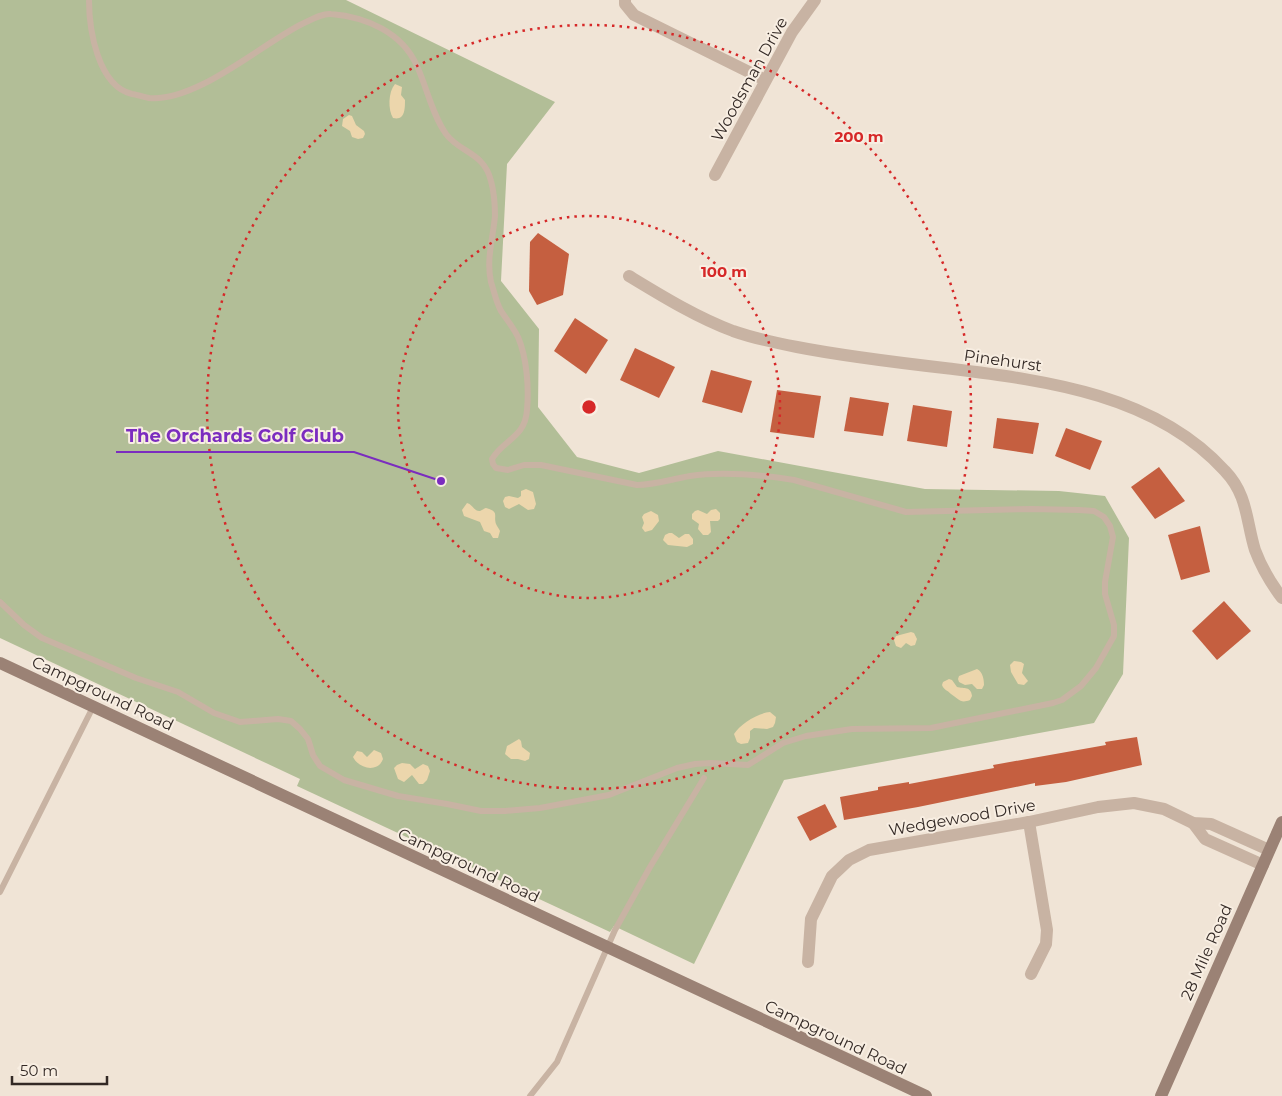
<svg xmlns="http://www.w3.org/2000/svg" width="1282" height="1096" font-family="Montserrat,sans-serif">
  <rect width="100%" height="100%" fill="#f0e4d6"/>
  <path fill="#b2be97" d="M 0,0 L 346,0 L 555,102 L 507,164 L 501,281 L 539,329 L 538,407 L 577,457 L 639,473 L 718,451 L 925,489 L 1059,491 L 1105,496 L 1129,538 L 1123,674 L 1094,723 L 784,780 L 694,964 L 614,926 L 610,932 L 297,786 L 300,779 L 0,638 Z"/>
  <g fill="#ecd6ac">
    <path d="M 395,84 L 402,87 L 401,95 L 405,100 C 405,109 405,121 393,118 C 388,110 388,92 395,84 Z"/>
    <path d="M 349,115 L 352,116 L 356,125 L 364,131 L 365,134 L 363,138 L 358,139 L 352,137 L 350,131 L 342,126 L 343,119 Z"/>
    <path d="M 526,489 L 533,492 L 536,504 L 534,509 L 528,510 L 519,504 L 509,509 L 505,507 L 503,501 L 505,497 L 509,496 L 518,498 L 521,496 L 521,491 Z"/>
    <path d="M 467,503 C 472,504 475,512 480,511 C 483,510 484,508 486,508 C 500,512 493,515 496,524 C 497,526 499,529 500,531 L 498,538 L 493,538 L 490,533 L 484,531 L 480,522 L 464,516 L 462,510 Z"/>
    <path d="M 716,509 L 720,513 L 720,519 L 718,521 L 710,521 L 711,532 L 708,535 L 703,535 L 698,529 L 699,524 L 692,519 L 692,514 L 695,511 L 698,510 L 707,514 L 711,510 Z"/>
    <path d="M 651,511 L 658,515 L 659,521 L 652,530 L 645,532 L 642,528 L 644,523 L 642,517 L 644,514 Z"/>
    <path d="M 669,533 L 672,533 L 679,538 L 685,534 L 689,534 L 693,539 L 693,544 L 687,547 L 668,545 L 663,540 L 665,535 Z"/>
    <path d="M 911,632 L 914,633 L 917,639 L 915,645 L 911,646 L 906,643 L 901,648 L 896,646 L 894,640 L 896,636 Z"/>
    <path d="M 1014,661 L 1021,662 L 1024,664 L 1022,673 L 1028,681 L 1024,685 L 1018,684 L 1011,672 L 1010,665 Z"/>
    <path d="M 977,669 C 983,672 984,680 984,685 L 982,689 L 977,689 L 972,684 L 965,685 L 959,682 L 958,679 L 959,676 Z"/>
    <path d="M 949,679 L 952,680 L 957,687 C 964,689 971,686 972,696 L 970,700 C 960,704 959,699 951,694 C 947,690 944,690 942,685 L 943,682 Z"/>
    <path d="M 770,712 L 776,717 L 775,723 L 773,727 L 767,729 L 754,728 L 750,731 L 750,738 L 748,743 L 741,744 L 737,742 L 734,734 C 740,724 758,713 770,712 Z"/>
    <path d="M 519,739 L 521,741 L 522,747 L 530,753 L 529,759 L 525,761 L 518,759 L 511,759 L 505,754 L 507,746 Z"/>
    <path d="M 374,750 L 381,753 L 383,759 C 378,773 359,769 353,757 L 357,751 L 362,752 L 367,757 Z"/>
    <path d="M 402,763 L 410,764 L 415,769 L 423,764 L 428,766 L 430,771 L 427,780 L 423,784 L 419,784 L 412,775 L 404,782 L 398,779 L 394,768 L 397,765 Z"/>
  </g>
  <g fill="#c55f40">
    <path d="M 538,233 L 569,254 L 563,295 L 537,305 L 529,291 L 530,242 Z"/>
    <path d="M 575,318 L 608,340 L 586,374 L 554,351 Z"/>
    <path d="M 635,348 L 675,367 L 659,398 L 620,380 Z"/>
    <path d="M 711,370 L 752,381 L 742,413 L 702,402 Z"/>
    <path d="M 777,390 L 821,396 L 814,438 L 770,432 Z"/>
    <path d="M 850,397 L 889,403 L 883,436 L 844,431 Z"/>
    <path d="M 913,405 L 952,411 L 947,447 L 907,441 Z"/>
    <path d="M 997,418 L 1039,423 L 1033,454 L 993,448 Z"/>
    <path d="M 1066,428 L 1102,441 L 1090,470 L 1055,456 Z"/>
    <path d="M 1159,467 L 1185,501 L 1155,519 L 1131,487 Z"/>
    <path d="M 1200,526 L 1210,572 L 1181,580 L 1168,535 Z"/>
    <path d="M 1224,601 L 1251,631 L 1217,660 L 1192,631 Z"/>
    <path d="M 1137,737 L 1142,765 L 1066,782 L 1035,786 L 1035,783 L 918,807 L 844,820 L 840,797 L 878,790 L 878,787 L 909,782 L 909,784 L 994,768 L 993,765 L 1106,745 L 1105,742 Z"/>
    <path d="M 825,804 L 837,827 L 810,841 L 797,817 Z"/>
  </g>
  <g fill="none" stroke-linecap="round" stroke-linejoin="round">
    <g stroke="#c8b3a3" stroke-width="6">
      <path d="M 0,602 L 24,625 L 42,638 L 136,678 L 178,692 L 214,713 L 240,722 L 278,719 L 291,721 L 300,729 L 308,739 L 313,755 L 320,766 L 344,780 L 398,796 L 447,804 L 481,811 L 505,811 L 540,808 L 609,795 L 677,768 L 695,764 L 711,763 L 748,765 L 783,743 L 806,736 L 852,729 L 931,728 L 1053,703 L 1062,700 L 1081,686 L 1096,668 L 1114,636 L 1114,625 L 1105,594 L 1105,582 L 1113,537 L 1110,526 L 1104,517 L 1094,511 L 1079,510 L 1031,509 L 906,512 L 794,480 C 762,475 722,471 690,476 C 672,479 655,485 637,485 L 541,465 L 524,465 L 508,470 L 496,468 L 493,464 L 492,459 C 504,439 525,438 527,410 C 529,388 527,358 518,337 C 513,327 507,320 501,311 C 496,302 494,291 491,282 C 486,260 493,238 495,216 C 495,204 494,192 491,181 C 484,152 460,153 446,134 C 432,114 427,88 417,66 C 402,32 366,17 331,14 C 322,13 311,20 302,24 C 260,45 197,102 149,98 C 144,97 138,95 132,94 C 98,86 89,30 89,0"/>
      <path d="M 0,892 L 93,707"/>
      <path d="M 530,1096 L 557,1062 L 615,930 L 650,867 L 704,778"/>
    </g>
    <g stroke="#c8b3a3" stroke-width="12">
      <path d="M 625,0 L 625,4 L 634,15 L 765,80"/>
      <path d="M 715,175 L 792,32 L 815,0"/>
      <path d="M 629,276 C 662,296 696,317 733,331 C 753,338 776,343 797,347 C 848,357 901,363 953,369 C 1049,381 1156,395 1225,471 C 1248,495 1246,521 1255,550 C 1262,569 1270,582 1282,598"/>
      <path d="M 1029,822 L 1047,930 L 1046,944 L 1031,974"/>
      <path d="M 1193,823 L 1205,839 L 1263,865"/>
      <path d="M 808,962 L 811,919 L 832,876 L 849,860 L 869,850 L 1029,822 L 1098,807 L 1134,803 L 1164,809 L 1193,823 L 1211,824 L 1269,850"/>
    </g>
    <g stroke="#9b8275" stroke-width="12">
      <path d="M 0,663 L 926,1096"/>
      <path d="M 1161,1096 L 1282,822"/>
    </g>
  </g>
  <g fill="none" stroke="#d62828" stroke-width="2.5" stroke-dasharray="2.5 5">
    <circle cx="589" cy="407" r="191"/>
    <circle cx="589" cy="407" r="382"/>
  </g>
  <g text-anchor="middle" stroke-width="4" stroke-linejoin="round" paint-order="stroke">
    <g font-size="16" fill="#332925" stroke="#f8eee2">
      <text transform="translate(749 79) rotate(-61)" y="6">Woodsman Drive</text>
      <text transform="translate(1003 360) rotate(8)" y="6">Pinehurst</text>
      <text transform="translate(103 693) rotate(25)" y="6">Campground Road</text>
      <text transform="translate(962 817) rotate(-10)" y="6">Wedgewood Drive</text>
      <text transform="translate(469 865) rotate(25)" y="6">Campground Road</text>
      <text transform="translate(1206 952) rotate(-66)" y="6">28 Mile Road</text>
      <text transform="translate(836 1037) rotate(25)" y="6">Campground Road</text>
    </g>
  </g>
  <circle cx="589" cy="407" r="8" fill="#d62828" stroke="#f8eee2" stroke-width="2.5"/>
  <g font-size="15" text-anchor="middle" font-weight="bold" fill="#d62828" stroke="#f8eee2" stroke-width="4" stroke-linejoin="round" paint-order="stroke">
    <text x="859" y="142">200 m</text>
    <text x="724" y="277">100 m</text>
  </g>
  <path fill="none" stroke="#7b2cbf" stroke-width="2" d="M441 481L354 452H116"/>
  <circle fill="#7b2cbf" stroke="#f8eee2" stroke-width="2" cx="441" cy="481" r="5"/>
  <g font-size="18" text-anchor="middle" font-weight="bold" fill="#7b2cbf" stroke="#f8eee2" stroke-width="4" stroke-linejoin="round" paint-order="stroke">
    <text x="235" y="442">The Orchards Golf Club</text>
  </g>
  <path d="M12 1076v8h95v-8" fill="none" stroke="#332925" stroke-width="2.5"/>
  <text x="20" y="1076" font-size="15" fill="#332925" stroke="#f8eee2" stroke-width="4" paint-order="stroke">50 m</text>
</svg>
